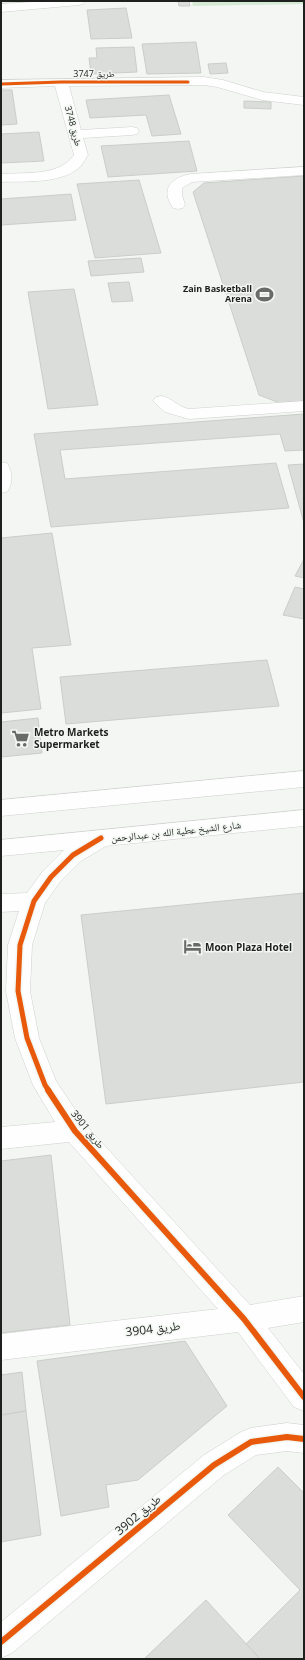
<svg xmlns="http://www.w3.org/2000/svg" width="305" height="1660" font-family="'Open Sans','Noto Naskh Arabic',sans-serif">
  <rect width="100%" height="100%" fill="#f3f6f3"/>
  <path fill="#d5ead4" d="M 192,1 L 303,1 L 304,4 L 193,6 Z"/>
  <g fill="#dbdddb" stroke="#cbcdcb">
    <path d="M 178,1 L 189,1 L 190,6 L 179,6 Z"/>
    <path d="M 126,8 L 132,38 L 91,39 L 87,10 Z"/>
    <path d="M 196,42 L 201,73 L 147,74 L 142,44 Z"/>
    <path d="M 134,47 L 137,72 L 91,74 L 89,58 L 97,58 L 96,48 Z"/>
    <path d="M 226,63 L 228,73 L 210,74 L 208,64 Z"/>
    <path d="M 1,90 L 12,90 L 17,124 L 1,125 Z"/>
    <path d="M 169,95 L 181,134 L 152,136 L 146,115 L 90,118 L 86,100 Z"/>
    <path d="M 244,101 L 271,102 L 271,109 L 244,108 Z"/>
    <path d="M 39,132 L 44,161 L 1,163 L 1,134 Z"/>
    <path d="M 189,141 L 197,171 L 108,177 L 101,146 Z"/>
    <path d="M 304,176 L 304,401 L 280,403 L 259,395 L 193,192 L 204,183 Z"/>
    <path d="M 139,180 L 161,253 L 95,258 L 77,184 Z"/>
    <path d="M 71,194 L 76,220 L 1,225 L 1,199 Z"/>
    <path d="M 141,258 L 144,272 L 91,276 L 88,261 Z"/>
    <path d="M 129,282 L 133,301 L 112,302 L 108,283 Z"/>
    <path d="M 74,289 L 98,405 L 48,409 L 28,292 Z"/>
    <path d="M 304,414 L 304,450 L 285,451 L 280,434 L 60,450 L 65,479 L 276,463 L 289,508 L 51,527 L 34,434 Z"/>
    <path d="M 304,464 L 304,523 L 288,465 Z"/>
    <path d="M 52,533 L 71,645 L 32,648 L 41,709 L 1,713 L 1,538 Z"/>
    <path d="M 304,559 L 304,578 L 295,576 Z"/>
    <path d="M 295,587 L 304,589 L 304,619 L 283,615 Z"/>
    <path d="M 267,660 L 279,706 L 66,724 L 60,677 Z"/>
    <path d="M 38,718 L 42,753 L 1,757 L 1,722 Z"/>
    <path d="M 304,893 L 304,1082 L 106,1104 L 81,915 Z"/>
    <path d="M 51,1155 L 70,1325 L 1,1333 L 1,1161 Z"/>
    <path d="M 185,1341 L 227,1406 L 138,1480 L 106,1485 L 109,1507 L 61,1516 L 37,1361 Z"/>
    <path d="M 22,1372 L 26,1411 L 1,1415 L 1,1375 Z"/>
    <path d="M 26,1411 L 41,1535 L 1,1542 L 1,1415 Z"/>
    <path d="M 278,1467 L 304,1493 L 304,1659 L 260,1659 L 246,1644 L 300,1590 L 228,1515 Z"/>
    <path d="M 206,1600 L 260,1659 L 144,1659 Z"/>
  </g>
  <g fill="none" stroke-linecap="round" stroke-linejoin="round">
    <defs>
      <g id="minor">
        <path d="M 48,1 L 85,1 L 83,4 L 79,5 L 1,12 L 1,4 Z"/>
        <path d="M 204,77 L 223,80 L 263,92 L 304,97 L 304,105 L 262,100 L 217,87 L 204,85 L 69,86 L 81,130 L 132,127 L 137,128 L 139,131 L 137,134 L 132,135 L 83,138 L 88,155 C 85,159 83,164 79,168 C 59,184 26,181 1,182 L 1,174 C 24,172 59,177 74,155 L 55,86 L 1,88 L 1,80 Z"/>
        <path d="M 304,167 L 304,175 L 192,182 L 182,188 L 182,195 L 185,205 L 183,208 L 178,209 L 173,208 C 160,189 171,178 190,174 Z"/>
        <path d="M 162,396 C 172,398 178,407 189,409 L 304,401 L 304,411 L 189,419 L 165,412 L 153,401 L 156,397 Z"/>
        <path d="M 1,462 L 7,463 C 13,472 13,484 7,492 L 1,493 Z"/>
        <path d="M 304,771 L 304,787 L 1,816 L 1,800 Z"/>
        <path d="M 304,810 L 304,826 L 106,846 L 81,861 L 59,883 L 45,903 L 32,945 L 30,991 L 39,1038 L 56,1081 L 84,1123 L 250,1305 L 304,1296 L 304,1322 L 268,1328 L 304,1374 L 304,1411 L 294,1407 L 238,1332 L 1,1360 L 1,1334 L 218,1309 L 69,1142 L 1,1149 L 1,1127 L 55,1122 L 33,1085 L 15,1038 L 6,991 L 8,945 L 19,911 L 1,912 L 1,894 L 27,893 L 43,871 L 64,850 L 1,856 L 1,840 Z"/>
        <path d="M 287,1423 L 304,1425 L 304,1453 L 287,1451 L 256,1455 L 224,1475 L 12,1653 L 1,1658 L 1,1622 L 204,1455 L 241,1432 L 251,1428 Z"/>
      </g>
    </defs>
    <use href="#minor" stroke="#cfd1cf" stroke-width="1"/>
    <use href="#minor" fill="#fdfefd" fill-rule="evenodd"/>
    <defs>
      <path id="cycleway-far2" d="M 1,84 L 61,82 L 188,82"/>
      <path id="cycleway-far1" d="M 49,1091 L 45,1085 L 27,1038 L 18,991 L 20,945 L 34,901 L 51,877 L 73,855 L 101,838"/>
      <g id="cycleway">
        <path d="M 48,1090 L 75,1131 L 244,1319 L 304,1397"/>
        <path d="M 1,1642 L 214,1465 L 251,1442 L 287,1437 L 304,1439"/>
      </g>
    </defs>
    <use href="#cycleway-far2" stroke="#f2f7f2" stroke-width="4.5"/>
    <use href="#cycleway-far1" stroke="#f2f7f2" stroke-width="8"/>
    <use href="#cycleway" stroke="#f2f7f2" stroke-width="9"/>
    <use href="#cycleway-far2" stroke="#e8590c" stroke-width="3"/>
    <use href="#cycleway-far1" stroke="#e8590c" stroke-width="5"/>
    <use href="#cycleway" stroke="#e8590c" stroke-width="6"/>
  </g>
  <defs>
    <symbol id="stadium-bare" viewBox="-9 -9 18 18"><path d="M0-5a6.5 5 0 1 0 0 10a6.5 5 0 1 0 0-10ZM-3.5-1.8h7v3.6h-7Z" fill="#696b69" stroke="#f2f7f2" stroke-width="2.5" paint-order="stroke"/></symbol>
    <symbol id="supermarket-bare" viewBox="-9 -9 18 18"><path d="M-6-5.5h2.5l.6 2H6L4.5 2H-2.5L-4.4-4H-6ZM-1.5 3.2a1.3 1.3 0 1 0 .1 0ZM3 3.2a1.3 1.3 0 1 0 .1 0Z" fill="#696b69" stroke="#f2f7f2" stroke-width="2.5" paint-order="stroke"/></symbol>
    <symbol id="hotel-bare" viewBox="-9 -9 18 18"><path d="M-6-4.5h1.5V1H6V5H4.5V3h-9V5H-6ZM-4 0a1.8 1.8 0 1 1 3.6 0ZM.5 0V-2.5h3Q6-2.5 6 0Z" fill="#696b69" stroke="#f2f7f2" stroke-width="2.5" paint-order="stroke"/></symbol>
  </defs>
  <g fill-rule="evenodd">
    <use href="#stadium-bare" x="252" y="282" width="25" height="25"/>
    <use href="#supermarket-bare" x="8" y="726" width="25" height="25"/>
    <use href="#hotel-bare" x="180" y="934" width="25" height="25"/>
  </g>
  <g text-anchor="middle" stroke-width="3" stroke-linejoin="round" paint-order="stroke">
    <g font-size="9" fill="#1e201e" stroke="#f2f7f2">
      <text x="94" y="77">طريق 3747</text>
      <text transform="translate(73 126) rotate(75)" y="3">طريق 3748</text>
    </g>
    <g font-size="9" font-weight="bold" fill="#1e201e" stroke="#f2f7f2" text-anchor="end">
      <text x="252" y="292">Zain Basketball<tspan x="252" dy="10">Arena</tspan></text>
    </g>
    <g font-size="10" font-weight="bold" fill="#1e201e" stroke="#f2f7f2" text-anchor="start">
      <text x="34" y="736">Metro Markets<tspan x="34" dy="12">Supermarket</tspan></text>
      <text x="205" y="951">Moon Plaza Hotel</text>
    </g>
    <g font-size="10" fill="#1e201e" stroke="#f2f7f2">
      <text transform="translate(176 831) rotate(-6)" y="4">شارع الشيخ عطية الله بن عبدالرحمن</text>
      <text transform="translate(88 1129) rotate(51)" y="4">طريق 3901</text>
    </g>
    <g font-size="12" fill="#1e201e" stroke="#f2f7f2">
      <text transform="translate(153 1329) rotate(-7)" y="4">طريق 3904</text>
      <text transform="translate(138 1515) rotate(-40)" y="4">طريق 3902</text>
    </g>
  </g>
  <rect width="305" height="1660" fill="none" stroke="#1e201e" stroke-width="4"/>
</svg>
